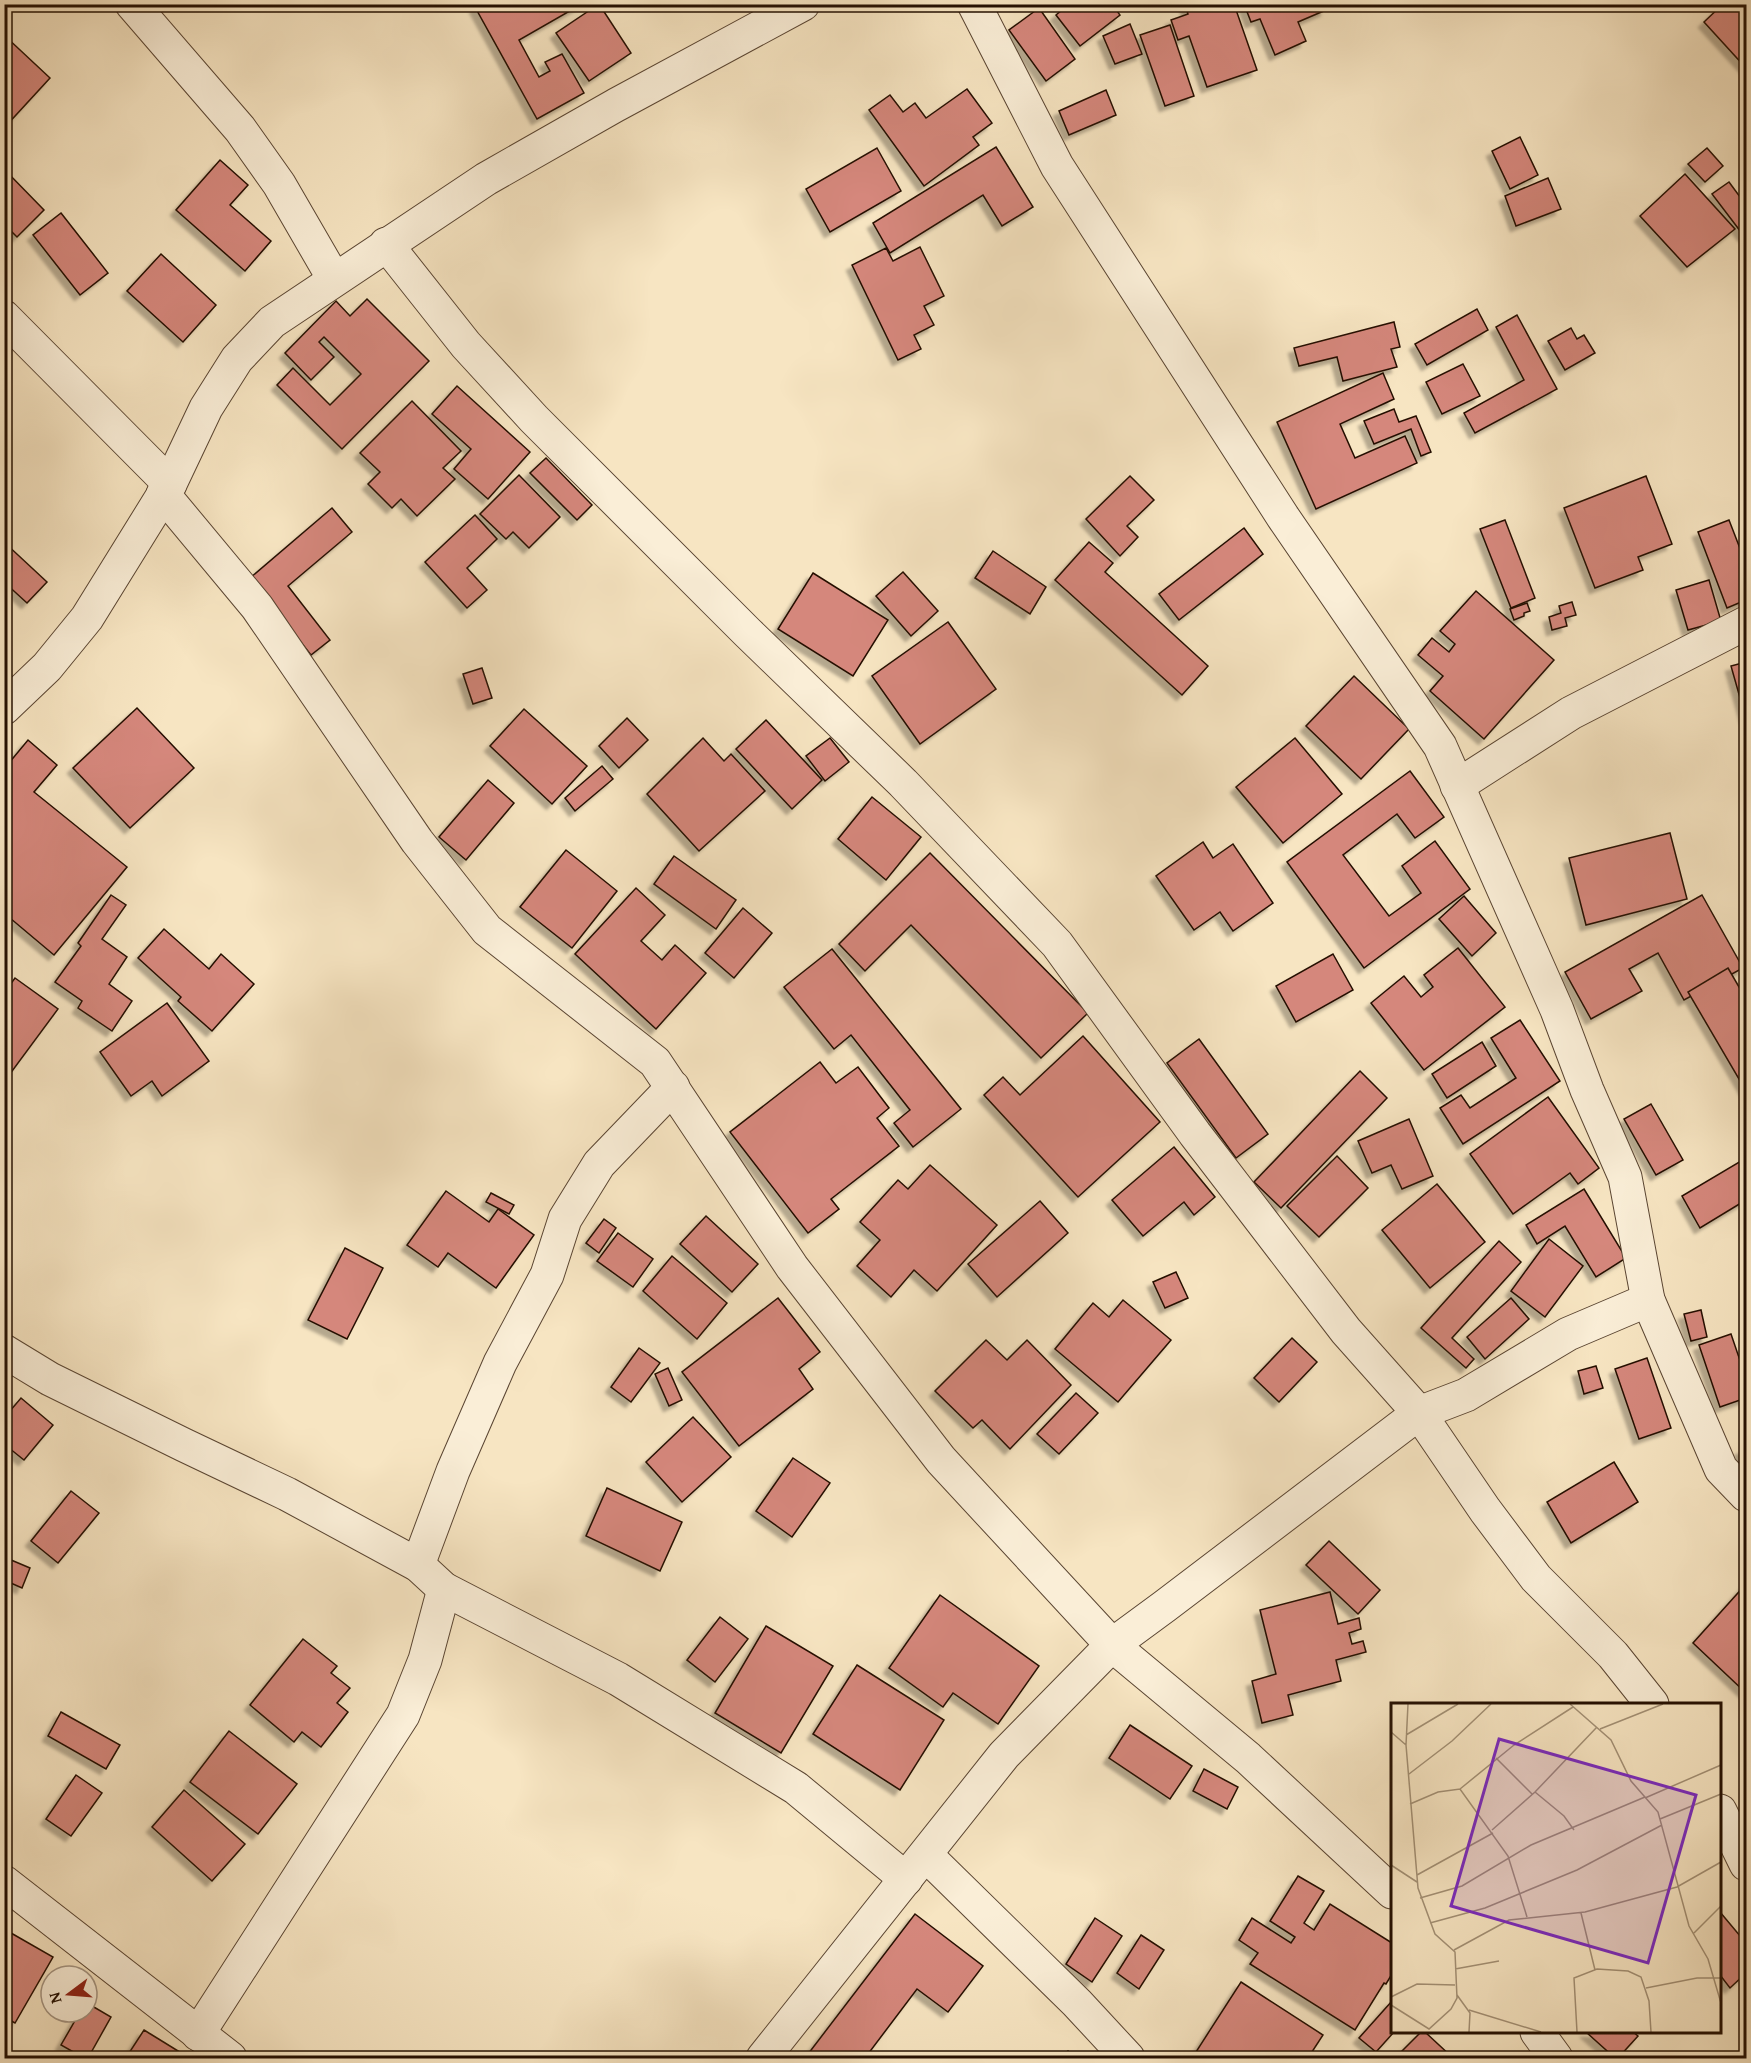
<svg xmlns="http://www.w3.org/2000/svg" width="1751" height="2063" font-family="'Gentium Book Plus',serif">
  <defs>
    <filter id="shadow"><feDropShadow dx="-5.5" dy="5.5" stdDeviation="1.5" flood-color="#0004"/></filter>
  </defs>
  <rect width="100%" height="100%" fill="#f7e5c2"/>
  <filter id="stains"><feTurbulence type="fractalNoise" baseFrequency=".00333" numOctaves="4"/><feColorMatrix values="0 0 0 0 .2 0 0 0 0 .09 0 0 0 0 .02 0 0 0 .5 -.17"/></filter>
  <radialGradient id="worn" r=".72"><stop offset=".6" stop-color="#630" stop-opacity="0"/><stop offset="1" stop-color="#630" stop-opacity=".3"/></radialGradient>
  <g fill="#d5877b" stroke="#251002" stroke-width="1.5" filter="url(#shadow)">
    <path d="M 480,4 L 582,4 L 519,40 L 539,77 L 550,71 L 545,62 L 562,54 L 584,93 L 537,119 L 475,7 Z"/>
    <path d="M 599,4 L 631,53 L 589,81 L 556,33 Z"/>
    <path d="M 1069,4 L 1112,4 L 1120,15 L 1080,46 L 1056,15 Z"/>
    <path d="M 1185,4 L 1234,4 L 1257,70 L 1207,87 L 1189,36 L 1178,40 L 1171,20 L 1188,14 Z"/>
    <path d="M 1244,4 L 1324,4 L 1326,10 L 1298,22 L 1306,41 L 1275,55 L 1260,19 L 1251,22 Z"/>
    <path d="M 1723,4 L 1746,4 L 1746,68 L 1704,22 Z"/>
    <path d="M 1039,8 L 1075,59 L 1046,81 L 1009,30 Z"/>
    <path d="M 1130,24 L 1142,54 L 1115,64 L 1103,36 Z"/>
    <path d="M 1170,25 L 1194,96 L 1165,106 L 1140,35 Z"/>
    <path d="M 4,35 L 50,78 L 4,128 Z"/>
    <path d="M 967,89 L 992,123 L 973,137 L 979,145 L 924,186 L 869,110 L 890,95 L 903,112 L 915,103 L 926,118 Z"/>
    <path d="M 1106,90 L 1116,115 L 1069,135 L 1059,111 Z"/>
    <path d="M 1520,137 L 1538,175 L 1510,189 L 1492,151 Z"/>
    <path d="M 996,147 L 1033,207 L 1002,226 L 983,195 L 890,253 L 873,223 Z"/>
    <path d="M 877,148 L 901,191 L 830,232 L 806,189 Z"/>
    <path d="M 1707,148 L 1723,166 L 1705,182 L 1688,164 Z"/>
    <path d="M 220,160 L 248,185 L 230,205 L 271,241 L 245,271 L 176,210 Z"/>
    <path d="M 4,169 L 44,210 L 17,237 L 4,224 Z"/>
    <path d="M 1685,174 L 1735,229 L 1687,267 L 1640,216 Z"/>
    <path d="M 1548,178 L 1561,209 L 1516,226 L 1505,196 Z"/>
    <path d="M 1729,182 L 1746,205 L 1746,234 L 1744,236 L 1712,194 Z"/>
    <path d="M 61,213 L 108,273 L 80,295 L 33,235 Z"/>
    <path d="M 920,247 L 944,296 L 924,306 L 934,325 L 914,335 L 921,349 L 898,360 L 852,265 L 886,248 L 893,261 Z"/>
    <path d="M 161,254 L 216,305 L 183,342 L 127,291 Z"/>
    <path d="M 367,299 L 429,361 L 342,449 L 277,385 L 293,368 L 330,405 L 361,374 L 324,337 L 319,342 L 334,357 L 311,380 L 285,353 L 336,301 L 350,316 Z"/>
    <path d="M 1477,309 L 1488,330 L 1427,365 L 1415,344 Z"/>
    <path d="M 1517,315 L 1557,389 L 1475,433 L 1464,413 L 1524,380 L 1496,327 Z"/>
    <path d="M 1394,322 L 1400,347 L 1391,349 L 1397,367 L 1343,381 L 1337,357 L 1299,366 L 1294,348 Z"/>
    <path d="M 1571,328 L 1577,339 L 1584,335 L 1595,353 L 1565,370 L 1548,341 Z"/>
    <path d="M 1463,364 L 1480,396 L 1442,414 L 1426,382 Z"/>
    <path d="M 1383,373 L 1394,399 L 1340,424 L 1355,458 L 1405,436 L 1417,463 L 1316,509 L 1277,422 Z"/>
    <path d="M 457,386 L 530,452 L 488,499 L 454,469 L 471,449 L 432,414 Z"/>
    <path d="M 412,401 L 461,451 L 443,468 L 455,479 L 417,516 L 401,499 L 392,508 L 368,484 L 380,472 L 360,453 Z"/>
    <path d="M 1394,409 L 1399,422 L 1416,416 L 1431,452 L 1421,456 L 1411,429 L 1374,444 L 1364,421 Z"/>
    <path d="M 546,458 L 592,505 L 577,520 L 530,473 Z"/>
    <path d="M 519,475 L 560,517 L 529,548 L 513,532 L 506,539 L 480,514 Z"/>
    <path d="M 1130,476 L 1154,500 L 1127,526 L 1138,537 L 1120,556 L 1086,519 Z"/>
    <path d="M 1646,476 L 1672,544 L 1638,557 L 1643,570 L 1595,588 L 1564,508 Z"/>
    <path d="M 332,508 L 352,532 L 288,586 L 330,640 L 311,655 L 250,578 Z"/>
    <path d="M 475,515 L 497,539 L 467,568 L 487,590 L 467,608 L 425,562 Z"/>
    <path d="M 1505,520 L 1535,598 L 1511,608 L 1480,529 Z"/>
    <path d="M 1729,520 L 1746,564 L 1746,600 L 1727,608 L 1698,532 Z"/>
    <path d="M 1244,528 L 1263,554 L 1179,620 L 1159,594 Z"/>
    <path d="M 4,542 L 47,582 L 27,603 L 4,582 Z"/>
    <path d="M 1089,542 L 1113,563 L 1105,572 L 1208,666 L 1182,695 L 1055,580 Z"/>
    <path d="M 993,551 L 1046,587 L 1030,614 L 975,578 Z"/>
    <path d="M 903,572 L 938,611 L 911,636 L 876,596 Z"/>
    <path d="M 813,573 L 888,620 L 853,676 L 778,629 Z"/>
    <path d="M 1709,580 L 1721,621 L 1688,630 L 1676,590 Z"/>
    <path d="M 1476,591 L 1554,660 L 1484,739 L 1430,691 L 1443,676 L 1418,655 L 1432,638 L 1449,652 L 1455,644 L 1440,631 Z"/>
    <path d="M 1572,602 L 1576,615 L 1565,618 L 1567,626 L 1552,630 L 1549,617 L 1561,613 L 1559,606 Z"/>
    <path d="M 1527,603 L 1530,611 L 1524,613 L 1524,616 L 1514,620 L 1510,609 Z"/>
    <path d="M 948,622 L 996,689 L 920,744 L 872,676 Z"/>
    <path d="M 1746,662 L 1746,719 L 1731,666 Z"/>
    <path d="M 482,668 L 492,698 L 473,704 L 463,674 Z"/>
    <path d="M 1354,676 L 1409,729 L 1361,779 L 1306,726 Z"/>
    <path d="M 137,708 L 194,768 L 130,828 L 73,768 Z"/>
    <path d="M 524,709 L 587,766 L 552,804 L 490,746 Z"/>
    <path d="M 627,718 L 648,740 L 619,768 L 599,746 Z"/>
    <path d="M 766,720 L 822,780 L 792,809 L 736,749 Z"/>
    <path d="M 703,738 L 724,761 L 731,754 L 765,791 L 699,851 L 647,794 Z"/>
    <path d="M 830,738 L 849,762 L 825,781 L 806,756 Z"/>
    <path d="M 1295,738 L 1342,794 L 1283,843 L 1236,787 Z"/>
    <path d="M 28,740 L 57,765 L 34,792 L 127,867 L 54,955 L 4,913 L 4,769 Z"/>
    <path d="M 602,766 L 613,779 L 575,811 L 565,798 Z"/>
    <path d="M 1410,771 L 1444,817 L 1415,838 L 1397,814 L 1343,855 L 1389,916 L 1421,893 L 1402,866 L 1435,841 L 1470,889 L 1364,968 L 1287,862 Z"/>
    <path d="M 488,780 L 514,803 L 466,860 L 439,837 Z"/>
    <path d="M 872,797 L 921,837 L 886,880 L 838,839 Z"/>
    <path d="M 1670,833 L 1687,899 L 1586,925 L 1569,858 Z"/>
    <path d="M 1203,842 L 1213,858 L 1233,844 L 1273,903 L 1233,931 L 1220,912 L 1194,930 L 1156,876 Z"/>
    <path d="M 566,850 L 617,891 L 572,948 L 520,907 Z"/>
    <path d="M 930,853 L 1088,1013 L 1041,1058 L 911,925 L 865,971 L 839,944 Z"/>
    <path d="M 674,856 L 736,900 L 716,929 L 654,884 Z"/>
    <path d="M 636,888 L 665,915 L 641,941 L 662,960 L 675,945 L 706,973 L 656,1029 L 575,954 Z"/>
    <path d="M 111,895 L 126,905 L 102,939 L 127,957 L 109,984 L 132,1001 L 112,1031 L 78,1008 L 82,1001 L 55,982 L 81,946 L 78,943 Z"/>
    <path d="M 1702,895 L 1743,968 L 1684,1000 L 1658,953 L 1629,969 L 1642,991 L 1591,1019 L 1565,972 Z"/>
    <path d="M 1464,896 L 1496,933 L 1472,956 L 1439,919 Z"/>
    <path d="M 743,908 L 772,933 L 734,978 L 705,953 Z"/>
    <path d="M 164,929 L 209,969 L 221,954 L 254,984 L 212,1031 L 178,1001 L 181,997 L 138,958 Z"/>
    <path d="M 1458,948 L 1505,1007 L 1424,1070 L 1371,1003 L 1404,976 L 1421,997 L 1433,987 L 1424,975 Z"/>
    <path d="M 832,949 L 961,1109 L 913,1147 L 894,1123 L 910,1110 L 851,1035 L 834,1049 L 784,987 Z"/>
    <path d="M 1333,954 L 1353,990 L 1296,1022 L 1276,986 Z"/>
    <path d="M 1728,968 L 1746,999 L 1746,1091 L 1688,992 Z"/>
    <path d="M 15,978 L 58,1009 L 4,1082 L 4,993 Z"/>
    <path d="M 167,1003 L 209,1061 L 162,1096 L 152,1081 L 131,1096 L 100,1052 Z"/>
    <path d="M 1520,1020 L 1560,1081 L 1463,1144 L 1440,1108 L 1461,1095 L 1470,1108 L 1516,1078 L 1491,1038 Z"/>
    <path d="M 1083,1036 L 1160,1122 L 1078,1197 L 984,1095 L 1003,1077 L 1020,1095 Z"/>
    <path d="M 1199,1039 L 1268,1134 L 1236,1158 L 1167,1063 Z"/>
    <path d="M 1482,1042 L 1496,1066 L 1447,1098 L 1432,1074 Z"/>
    <path d="M 820,1062 L 836,1083 L 858,1067 L 889,1108 L 877,1118 L 899,1146 L 831,1199 L 839,1209 L 808,1233 L 730,1132 Z"/>
    <path d="M 1360,1071 L 1387,1098 L 1281,1208 L 1254,1182 Z"/>
    <path d="M 1548,1097 L 1599,1168 L 1578,1184 L 1570,1173 L 1513,1214 L 1470,1154 Z"/>
    <path d="M 1651,1104 L 1683,1160 L 1656,1175 L 1624,1119 Z"/>
    <path d="M 1409,1119 L 1433,1176 L 1402,1189 L 1391,1165 L 1372,1173 L 1358,1141 Z"/>
    <path d="M 1174,1147 L 1215,1197 L 1194,1215 L 1184,1202 L 1143,1236 L 1112,1200 Z"/>
    <path d="M 1337,1156 L 1368,1188 L 1319,1237 L 1287,1206 Z"/>
    <path d="M 1746,1158 L 1746,1200 L 1700,1228 L 1682,1196 Z"/>
    <path d="M 930,1165 L 997,1225 L 937,1291 L 914,1270 L 891,1297 L 857,1266 L 880,1240 L 860,1222 L 898,1180 L 908,1189 Z"/>
    <path d="M 1437,1184 L 1485,1242 L 1430,1288 L 1382,1230 Z"/>
    <path d="M 1584,1189 L 1626,1258 L 1596,1277 L 1565,1226 L 1537,1244 L 1526,1225 Z"/>
    <path d="M 446,1191 L 489,1222 L 498,1209 L 534,1235 L 496,1288 L 448,1253 L 438,1267 L 407,1245 Z"/>
    <path d="M 491,1193 L 514,1205 L 509,1214 L 486,1202 Z"/>
    <path d="M 1040,1201 L 1068,1233 L 997,1297 L 968,1264 Z"/>
    <path d="M 706,1216 L 758,1264 L 732,1292 L 680,1244 Z"/>
    <path d="M 604,1219 L 616,1228 L 599,1253 L 586,1243 Z"/>
    <path d="M 618,1233 L 653,1259 L 633,1287 L 597,1261 Z"/>
    <path d="M 1549,1239 L 1583,1266 L 1545,1317 L 1511,1291 Z"/>
    <path d="M 1499,1241 L 1521,1262 L 1452,1338 L 1474,1359 L 1466,1368 L 1421,1328 Z"/>
    <path d="M 345,1248 L 383,1268 L 347,1339 L 308,1320 Z"/>
    <path d="M 672,1256 L 727,1303 L 697,1339 L 643,1291 Z"/>
    <path d="M 1176,1272 L 1188,1298 L 1165,1308 L 1153,1282 Z"/>
    <path d="M 778,1298 L 820,1352 L 799,1369 L 813,1389 L 739,1446 L 682,1372 Z"/>
    <path d="M 1511,1298 L 1529,1319 L 1485,1359 L 1467,1337 Z"/>
    <path d="M 1123,1300 L 1171,1340 L 1118,1402 L 1055,1349 L 1093,1303 L 1109,1317 Z"/>
    <path d="M 1701,1310 L 1707,1337 L 1691,1341 L 1684,1314 Z"/>
    <path d="M 1731,1334 L 1746,1378 L 1746,1398 L 1720,1407 L 1699,1345 Z"/>
    <path d="M 1292,1338 L 1317,1362 L 1279,1402 L 1254,1378 Z"/>
    <path d="M 986,1340 L 1007,1360 L 1027,1340 L 1071,1385 L 1010,1449 L 982,1420 L 973,1428 L 935,1391 Z"/>
    <path d="M 639,1348 L 660,1363 L 631,1402 L 611,1387 Z"/>
    <path d="M 1647,1358 L 1671,1428 L 1639,1439 L 1615,1369 Z"/>
    <path d="M 1596,1366 L 1603,1388 L 1584,1394 L 1578,1371 Z"/>
    <path d="M 668,1368 L 682,1400 L 669,1406 L 655,1374 Z"/>
    <path d="M 1076,1393 L 1098,1413 L 1059,1454 L 1037,1434 Z"/>
    <path d="M 21,1398 L 53,1425 L 24,1460 L 4,1444 L 4,1418 Z"/>
    <path d="M 693,1417 L 731,1457 L 682,1502 L 646,1462 Z"/>
    <path d="M 1746,1448 L 1746,1471 L 1740,1450 Z"/>
    <path d="M 793,1458 L 830,1483 L 792,1537 L 756,1511 Z"/>
    <path d="M 1614,1462 L 1638,1502 L 1571,1543 L 1547,1502 Z"/>
    <path d="M 607,1488 L 682,1522 L 660,1571 L 586,1536 Z"/>
    <path d="M 71,1491 L 99,1513 L 58,1563 L 31,1541 Z"/>
    <path d="M 1329,1541 L 1380,1590 L 1358,1614 L 1306,1565 Z"/>
    <path d="M 4,1557 L 30,1568 L 22,1588 L 4,1580 Z"/>
    <path d="M 1746,1584 L 1746,1693 L 1693,1643 Z"/>
    <path d="M 1330,1592 L 1338,1624 L 1359,1618 L 1361,1629 L 1349,1633 L 1352,1644 L 1363,1641 L 1366,1652 L 1336,1660 L 1341,1681 L 1288,1695 L 1293,1715 L 1262,1723 L 1252,1681 L 1276,1674 L 1260,1610 Z"/>
    <path d="M 940,1595 L 1039,1666 L 998,1724 L 953,1693 L 943,1707 L 889,1668 Z"/>
    <path d="M 720,1617 L 748,1639 L 715,1682 L 687,1660 Z"/>
    <path d="M 766,1626 L 833,1666 L 781,1753 L 715,1713 Z"/>
    <path d="M 303,1639 L 337,1666 L 331,1673 L 350,1688 L 337,1703 L 348,1712 L 321,1747 L 302,1732 L 294,1742 L 250,1705 Z"/>
    <path d="M 857,1665 L 944,1720 L 900,1790 L 813,1734 Z"/>
    <path d="M 61,1712 L 120,1745 L 106,1769 L 48,1736 Z"/>
    <path d="M 1130,1725 L 1192,1766 L 1170,1799 L 1109,1758 Z"/>
    <path d="M 229,1731 L 297,1784 L 258,1834 L 190,1782 Z"/>
    <path d="M 1204,1769 L 1238,1787 L 1227,1809 L 1193,1791 Z"/>
    <path d="M 76,1775 L 102,1793 L 71,1836 L 46,1819 Z"/>
    <path d="M 184,1790 L 245,1844 L 212,1881 L 152,1827 Z"/>
    <path d="M 1298,1876 L 1324,1891 L 1304,1923 L 1314,1930 L 1330,1904 L 1392,1943 L 1392,1974 L 1386,1984 L 1384,1983 L 1355,2030 L 1250,1964 L 1258,1953 L 1239,1940 L 1252,1918 L 1291,1943 L 1295,1937 L 1270,1921 Z"/>
    <path d="M 1720,1912 L 1746,1943 L 1746,1973 L 1730,1988 L 1720,1975 Z"/>
    <path d="M 915,1914 L 983,1966 L 948,2012 L 917,1989 L 865,2058 L 805,2058 Z"/>
    <path d="M 1095,1918 L 1122,1936 L 1092,1982 L 1066,1964 Z"/>
    <path d="M 11,1933 L 53,1957 L 15,2023 L 4,2017 L 4,1945 Z"/>
    <path d="M 1141,1935 L 1164,1950 L 1139,1989 L 1117,1973 Z"/>
    <path d="M 1241,1982 L 1323,2035 L 1308,2058 L 1198,2058 L 1194,2055 Z"/>
    <path d="M 1392,2001 L 1392,2032 L 1394,2032 L 1376,2052 L 1359,2038 Z"/>
    <path d="M 87,2003 L 111,2017 L 88,2058 L 84,2058 L 61,2045 L 80,2012 L 87,2012 Z"/>
    <path d="M 144,2030 L 183,2054 L 180,2058 L 137,2058 L 129,2053 Z"/>
    <path d="M 1421,2032 L 1425,2032 L 1453,2058 L 1395,2058 Z"/>
    <path d="M 1586,2032 L 1633,2032 L 1638,2036 L 1618,2058 L 1615,2058 Z"/>
    <path d="M 1068,2051 L 1074,2058 L 1058,2058 Z"/>
  </g>
  <g fill="none" stroke-linecap="round" stroke-linejoin="round">
    <defs>
      <g id="minor">
        <path d="M 132,4 L 240,129 L 279,184 L 334,279"/>
        <path d="M 974,4 L 1057,166 L 1283,517 L 1440,746 L 1557,1010 L 1587,1090 L 1625,1177 L 1648,1300 L 1721,1469 L 1746,1495"/>
        <path d="M 386,244 L 466,345 L 534,419 L 747,632 L 903,783 L 1057,944 L 1195,1134 L 1346,1331 L 1419,1413 L 1485,1510 L 1536,1578 L 1613,1655 L 1652,1704"/>
        <path d="M 4,317 L 170,484"/>
        <path d="M 163,494 L 257,607 L 417,841 L 487,930 L 655,1062 L 792,1267 L 941,1460 L 1112,1645 L 1248,1758 L 1392,1892"/>
        <path d="M 4,708 L 47,667 L 87,618 L 170,484 L 206,408 L 237,359 L 272,322 L 486,179 L 616,105 L 803,4"/>
        <path d="M 1457,786 L 1571,713 L 1746,623"/>
        <path d="M 4,1351 L 50,1379 L 184,1445 L 287,1494 L 418,1565 L 444,1589 L 618,1679 L 796,1788 L 906,1879"/>
        <path d="M 418,1565 L 453,1471 L 500,1363 L 547,1275 L 565,1219 L 599,1164 L 673,1087"/>
        <path d="M 1720,1811 L 1746,1864"/>
        <path d="M 926,1855 L 1077,2003 L 1128,2058"/>
        <path d="M 4,1882 L 230,2058"/>
        <path d="M 1537,2032 L 1556,2058"/>
        <path d="M 198,2034 L 403,1715 L 425,1660 L 444,1589"/>
        <path d="M 763,2058 L 1004,1755 L 1112,1645 L 1165,1606 L 1419,1413 L 1466,1395 L 1568,1334 L 1648,1300"/>
      </g>
    </defs>
    <use href="#minor" stroke="#5a4532" stroke-width="35"/>
    <use href="#minor" stroke="#faeed7" stroke-width="33"/>
  </g>
  <g transform="translate(1391 1703)">
    <rect width="330" height="330" fill="#f7e5c2"/>
    <path fill="none" stroke="#a39075" stroke-width="1.5" d="M 179,1 L 220,37 L 240,78 L 267,109 L 298,223 L 317,256 L 330,300M 209,26 L 272,1M 0,29 L 15,42M 15,32 L 67,1M 105,55 L 141,91M 18,71 L 61,38 L 100,1M 69,86 L 123,42 L 182,4M 144,89 L 173,113 L 183,127M 254,95 L 330,62M 19,101 L 47,89 L 69,86 L 117,153 L 136,214M 269,116 L 330,91M 101,127 L 144,89 L 206,24M 0,162 L 26,179M 26,172 L 102,130M 29,195 L 71,183 L 140,142 L 254,94M 190,210 L 204,267M 39,220 L 94,205 L 186,167 L 271,122M 303,230 L 330,203M 63,247 L 118,217 L 194,209 L 286,184 L 330,159M 64,266 L 108,258M 255,285 L 306,275 L 330,275M 66,292 L 79,310 L 78,329M 0,294 L 26,281 L 64,282M 0,302 L 38,326 L 60,306 L 66,295 L 64,249 L 44,231 L 27,185 L 15,42 L 17,1M 78,307 L 150,329M 186,329 L 183,275 L 206,266 L 237,268 L 250,274 L 258,298 L 260,329"/>
    <path fill="#7b2cbf" fill-opacity="0.15" stroke="#7b2cbf" stroke-width="3" d="M 108,36 L 305,92 L 257,260 L 60,203 Z"/>
    <rect width="330" height="330" fill="none" stroke="#251002" stroke-width="3"/>
  </g>
  <rect width="1751" height="2063" fill="none" stroke="#f7e5c2" stroke-width="24"/>
  <rect x="6" y="6" width="1739" height="2051" fill="none" stroke="#251002" stroke-width="3"/>
  <rect x="12" y="12" width="1727" height="2039" fill="none" stroke="#251002" stroke-width="1.5"/>
  <g transform="translate(69 1994) rotate(254)"><circle r="28" fill="#faeed7" stroke="#a59582" stroke-width="1.5"/>
  <path d="M0-4.5L10 22L0 15L-10 22Z" fill="#8f2418"/>
  <text y="-9" font-size="16" font-weight="bold" text-anchor="middle" fill="#251002">N</text>
  </g>
  <rect width="100%" height="100%" filter="url(#stains)"/>
  <rect width="100%" height="100%" fill="url(#worn)"/>
</svg>
